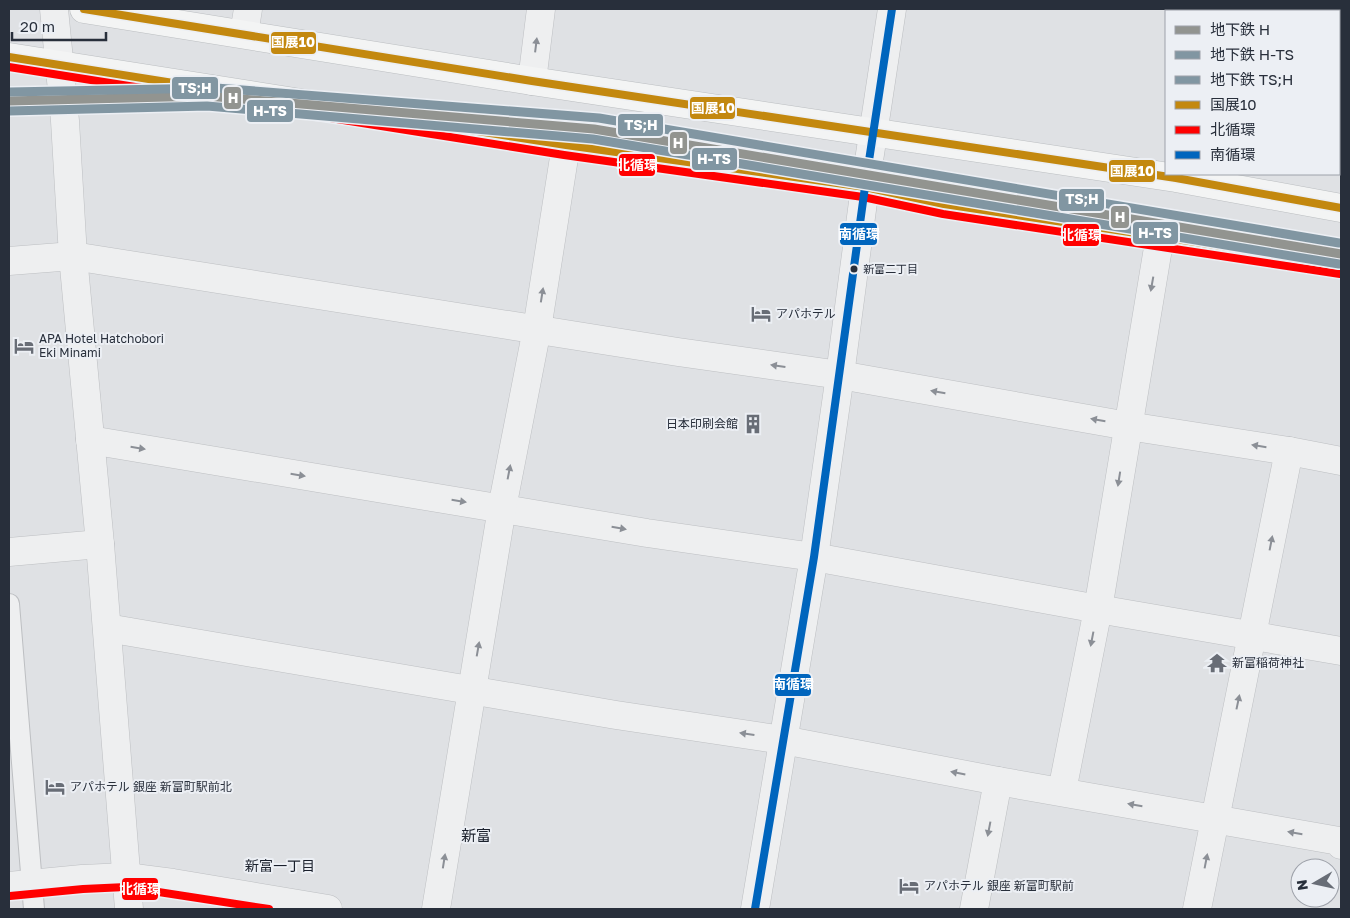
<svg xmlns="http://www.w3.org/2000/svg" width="1350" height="918" font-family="'Golos Text','Noto Sans JP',sans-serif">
  <rect width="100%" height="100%" fill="#dfe1e4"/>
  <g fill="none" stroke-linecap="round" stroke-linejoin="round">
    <defs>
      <path id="pedestrian" d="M 9,604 L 34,909"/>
      <g id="minor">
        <path d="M 1200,11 L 1200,9"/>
        <path d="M 244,34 L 248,9"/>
        <path d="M 532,81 L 541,9"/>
        <path d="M 9,261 L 73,256 L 678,352 L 840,375 L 1128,426 L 1289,451 L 1341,461"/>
        <path d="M 90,440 L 647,533 L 814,557 L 1098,609 L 1341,651"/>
        <path d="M 9,552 L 100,544"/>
        <path d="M 107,628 L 616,715 L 783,740 L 998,781 L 1339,841 L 1341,845"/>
        <path d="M 1062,791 L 1098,609 L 1160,236"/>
        <path d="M 436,909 L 502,508 L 537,329 L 566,145"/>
        <path d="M 755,909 L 814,557 L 840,375 L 865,187 L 892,9"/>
        <path d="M 974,909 L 998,781"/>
        <path d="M 1197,909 L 1289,451"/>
      </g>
      <g id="tertiary">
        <path d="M 54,9 L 65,121 L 73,256 L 100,544 L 129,909"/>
        <path d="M 9,886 L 82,879 L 126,877 L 173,883 L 328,909"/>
      </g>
      <g id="primary">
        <path d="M 84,9 L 532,81 L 1176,178 L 1341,208"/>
        <path d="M 9,57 L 566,145 L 865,187 L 944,204 L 1341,264"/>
      </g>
    </defs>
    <use href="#pedestrian" stroke="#bdbfc2" stroke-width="22"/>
    <use href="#minor" stroke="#bdbfc2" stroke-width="29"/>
    <use href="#tertiary" stroke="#bdbfc2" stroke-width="29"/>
    <use href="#primary" stroke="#bbbec1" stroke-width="29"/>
    <use href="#pedestrian" stroke="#eeeff0" stroke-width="20"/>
    <use href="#minor" stroke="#eeeff0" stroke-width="28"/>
    <use href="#tertiary" stroke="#eeeff0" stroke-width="28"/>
    <use href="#primary" stroke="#f3f4f4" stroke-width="28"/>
    <defs>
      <g id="bus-1">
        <path d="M 84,9 L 532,81 L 1176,178 L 1341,208"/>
        <path d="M 9,57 L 566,145 L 865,187 L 944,204 L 1341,264"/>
      </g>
      <g id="bus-2">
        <path d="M 9,67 L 564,155 L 863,197 L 943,214 L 1340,274"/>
        <path d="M 10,896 L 83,889 L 126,887 L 269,909"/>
      </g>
      <path id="bus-3" d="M 755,909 L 814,557 L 865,187 L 892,9"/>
    </defs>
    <use href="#bus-1" stroke="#eceff4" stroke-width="11"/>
    <use href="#bus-2" stroke="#eceff4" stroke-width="11"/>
    <use href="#bus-3" stroke="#eceff4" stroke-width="11"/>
    <use href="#bus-1" stroke="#c3880f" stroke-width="8"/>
    <use href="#bus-2" stroke="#f00" stroke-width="8"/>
    <use href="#bus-3" stroke="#0065bd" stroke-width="8"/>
    <defs>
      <path id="metro-1" d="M 9,101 L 207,96 L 594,129 L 1341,254"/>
      <path id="metro-2" d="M 9,111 L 207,106 L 593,139 L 1339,264"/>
      <path id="metro-3" d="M 9,92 L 216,88 L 599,118 L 1339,243"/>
    </defs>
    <use href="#metro-1" stroke="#eceff4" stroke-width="12"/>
    <use href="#metro-2" stroke="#eceff4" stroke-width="12"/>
    <use href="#metro-3" stroke="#eceff4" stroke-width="12"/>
    <use href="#metro-1" stroke="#929490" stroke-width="9"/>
    <use href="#metro-2" stroke="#8196a2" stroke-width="9"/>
    <use href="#metro-3" stroke="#8196a2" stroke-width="9"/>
  </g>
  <defs><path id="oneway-solid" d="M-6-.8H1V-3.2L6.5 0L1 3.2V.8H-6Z" transform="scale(1.25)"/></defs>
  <g fill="#8b8f96">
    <use href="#oneway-solid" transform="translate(536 45) rotate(-83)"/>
    <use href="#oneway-solid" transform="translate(1152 284) rotate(100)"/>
    <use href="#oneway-solid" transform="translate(542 295) rotate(-81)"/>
    <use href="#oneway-solid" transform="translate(778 366) rotate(-172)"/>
    <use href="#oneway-solid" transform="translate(938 392) rotate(-170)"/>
    <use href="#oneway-solid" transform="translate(1098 420) rotate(-170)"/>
    <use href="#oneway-solid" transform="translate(1259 446) rotate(-171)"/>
    <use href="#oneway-solid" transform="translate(138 448) rotate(9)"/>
    <use href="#oneway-solid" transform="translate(509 472) rotate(-79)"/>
    <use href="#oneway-solid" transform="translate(298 475) rotate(9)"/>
    <use href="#oneway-solid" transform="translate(1119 479) rotate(99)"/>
    <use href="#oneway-solid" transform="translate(459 501) rotate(9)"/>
    <use href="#oneway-solid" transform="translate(619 528) rotate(10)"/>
    <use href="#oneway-solid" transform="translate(1271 543) rotate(-79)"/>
    <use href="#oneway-solid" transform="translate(1092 639) rotate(101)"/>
    <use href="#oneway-solid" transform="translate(478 649) rotate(-80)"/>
    <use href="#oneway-solid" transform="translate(1238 702) rotate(-78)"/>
    <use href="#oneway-solid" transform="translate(747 734) rotate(-172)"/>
    <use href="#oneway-solid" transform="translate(958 773) rotate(-169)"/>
    <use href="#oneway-solid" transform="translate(1135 805) rotate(-170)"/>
    <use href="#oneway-solid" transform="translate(989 829) rotate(101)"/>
    <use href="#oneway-solid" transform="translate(1295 833) rotate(-170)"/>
    <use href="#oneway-solid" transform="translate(444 861) rotate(-81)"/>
    <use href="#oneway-solid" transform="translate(1206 861) rotate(-79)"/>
  </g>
  <defs>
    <symbol id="hotel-bare" viewBox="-9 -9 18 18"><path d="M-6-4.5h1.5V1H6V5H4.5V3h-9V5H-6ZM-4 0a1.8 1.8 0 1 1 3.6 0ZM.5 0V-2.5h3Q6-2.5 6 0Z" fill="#686d76" stroke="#eceff4" stroke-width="2.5" paint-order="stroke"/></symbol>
    <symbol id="building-bare" viewBox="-9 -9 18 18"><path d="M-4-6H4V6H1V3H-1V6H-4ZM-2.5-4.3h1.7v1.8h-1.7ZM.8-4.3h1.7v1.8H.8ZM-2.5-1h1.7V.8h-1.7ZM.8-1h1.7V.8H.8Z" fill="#686d76" stroke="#eceff4" stroke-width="2.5" paint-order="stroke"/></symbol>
    <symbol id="temple-bare" viewBox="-9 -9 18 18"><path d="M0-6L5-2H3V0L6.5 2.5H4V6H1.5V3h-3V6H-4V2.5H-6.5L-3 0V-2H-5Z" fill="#686d76" stroke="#eceff4" stroke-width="2.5" paint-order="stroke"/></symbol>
  </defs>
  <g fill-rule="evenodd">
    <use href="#hotel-bare" x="747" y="300" width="28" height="28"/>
    <use href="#hotel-bare" x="10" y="332" width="28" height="28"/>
    <use href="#building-bare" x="739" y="410" width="28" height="28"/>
    <use href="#temple-bare" x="1203" y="649" width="28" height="28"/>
    <use href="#hotel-bare" x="41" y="773" width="28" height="28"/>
    <use href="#hotel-bare" x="895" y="872" width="28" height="28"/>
  </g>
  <circle fill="#282f3b" stroke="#eceff4" stroke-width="2" cx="854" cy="269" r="4.5"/>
  <g text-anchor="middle" stroke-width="4" stroke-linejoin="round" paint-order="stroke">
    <g font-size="11" fill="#282f3b" stroke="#eceff4" text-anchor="start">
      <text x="863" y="273">新富二丁目</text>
    </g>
    <g font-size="12" fill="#282f3b" stroke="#eceff4" text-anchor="start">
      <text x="776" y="318">アパホテル</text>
      <text x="39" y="343">APA Hotel Hatchobori<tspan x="39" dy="14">Eki Minami</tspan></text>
      <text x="738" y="428" text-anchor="end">日本印刷会館</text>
      <text x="1232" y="667">新富稲荷神社</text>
      <text x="70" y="791">アパホテル 銀座 新富町駅前北</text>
      <text x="924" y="890">アパホテル 銀座 新富町駅前</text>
    </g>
    <g font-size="14" fill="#1a202c" stroke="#eceff4">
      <text x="280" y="871">新富一丁目</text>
    </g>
    <g font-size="15" fill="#1a202c" stroke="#eceff4">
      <text x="476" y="841">新富</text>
    </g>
  </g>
  <g stroke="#eceff4" stroke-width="2">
    <rect x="270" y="31" width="47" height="24" rx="5" fill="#c3880f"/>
    <rect x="171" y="76" width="48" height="24" rx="5" fill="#8196a2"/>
    <rect x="223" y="86" width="19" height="24" rx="5" fill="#929490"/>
    <rect x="689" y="96" width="47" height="24" rx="5" fill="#c3880f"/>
    <rect x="246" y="99" width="48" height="24" rx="5" fill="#8196a2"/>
    <rect x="617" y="113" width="47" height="24" rx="5" fill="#8196a2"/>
    <rect x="669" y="131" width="19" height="24" rx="5" fill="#929490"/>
    <rect x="691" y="147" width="47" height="24" rx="5" fill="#8196a2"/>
    <rect x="618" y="153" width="38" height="24" rx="5" fill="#f00"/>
    <rect x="1108" y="159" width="48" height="24" rx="5" fill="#c3880f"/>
    <rect x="1058" y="188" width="47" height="24" rx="5" fill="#8196a2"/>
    <rect x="1110" y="205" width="20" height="24" rx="5" fill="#929490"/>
    <rect x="1132" y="221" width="47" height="24" rx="5" fill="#8196a2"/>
    <rect x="839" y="222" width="39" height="24" rx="5" fill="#0065bd"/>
    <rect x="1062" y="223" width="38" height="24" rx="5" fill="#f00"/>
    <rect x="774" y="673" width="38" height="24" rx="5" fill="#0065bd"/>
    <rect x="121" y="877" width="38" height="24" rx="5" fill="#f00"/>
  </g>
  <g font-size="14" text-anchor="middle" font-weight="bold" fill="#fff">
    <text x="293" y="47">国展10</text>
    <text x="195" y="93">TS;H</text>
    <text x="233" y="103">H</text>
    <text x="713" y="113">国展10</text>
    <text x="270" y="116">H-TS</text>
    <text x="641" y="130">TS;H</text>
    <text x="678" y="148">H</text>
    <text x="714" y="164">H-TS</text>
    <text x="637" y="170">北循環</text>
    <text x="1132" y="176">国展10</text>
    <text x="1082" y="204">TS;H</text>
    <text x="1120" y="222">H</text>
    <text x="1155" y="238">H-TS</text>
    <text x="859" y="239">南循環</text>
    <text x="1081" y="240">北循環</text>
    <text x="793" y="689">南循環</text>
    <text x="140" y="894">北循環</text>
  </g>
  <rect width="1350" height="918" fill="none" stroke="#282f3b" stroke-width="20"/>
  <rect x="1165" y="10" width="175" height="165" fill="#eceff4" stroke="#9ea2aa"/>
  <rect x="1175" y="26" width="25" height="8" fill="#929490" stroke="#9ea2aa"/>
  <text x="1210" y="35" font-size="15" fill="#282f3b">地下鉄 H</text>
  <rect x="1175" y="51" width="25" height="8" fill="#8196a2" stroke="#9ea2aa"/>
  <text x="1210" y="60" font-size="15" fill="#282f3b">地下鉄 H-TS</text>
  <rect x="1175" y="76" width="25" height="8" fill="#8196a2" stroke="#9ea2aa"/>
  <text x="1210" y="85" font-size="15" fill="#282f3b">地下鉄 TS;H</text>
  <rect x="1175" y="101" width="25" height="8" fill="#c3880f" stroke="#9ea2aa"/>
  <text x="1210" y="110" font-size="15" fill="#282f3b">国展10</text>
  <rect x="1175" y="126" width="25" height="8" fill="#ff0000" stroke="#9ea2aa"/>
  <text x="1210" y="135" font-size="15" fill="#282f3b">北循環</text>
  <rect x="1175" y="151" width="25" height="8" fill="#0065bd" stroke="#9ea2aa"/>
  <text x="1210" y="160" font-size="15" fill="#282f3b">南循環</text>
  <g transform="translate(1315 883) rotate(261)"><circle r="24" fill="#eceff4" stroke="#9ea2aa"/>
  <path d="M0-4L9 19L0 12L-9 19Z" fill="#686d76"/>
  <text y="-8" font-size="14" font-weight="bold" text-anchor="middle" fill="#282f3b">N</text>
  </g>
  <path d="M12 32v8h94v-8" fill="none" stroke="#282f3b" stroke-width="2.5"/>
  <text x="20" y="32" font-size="15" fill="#282f3b" stroke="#eceff4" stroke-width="4" paint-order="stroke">20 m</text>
</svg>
